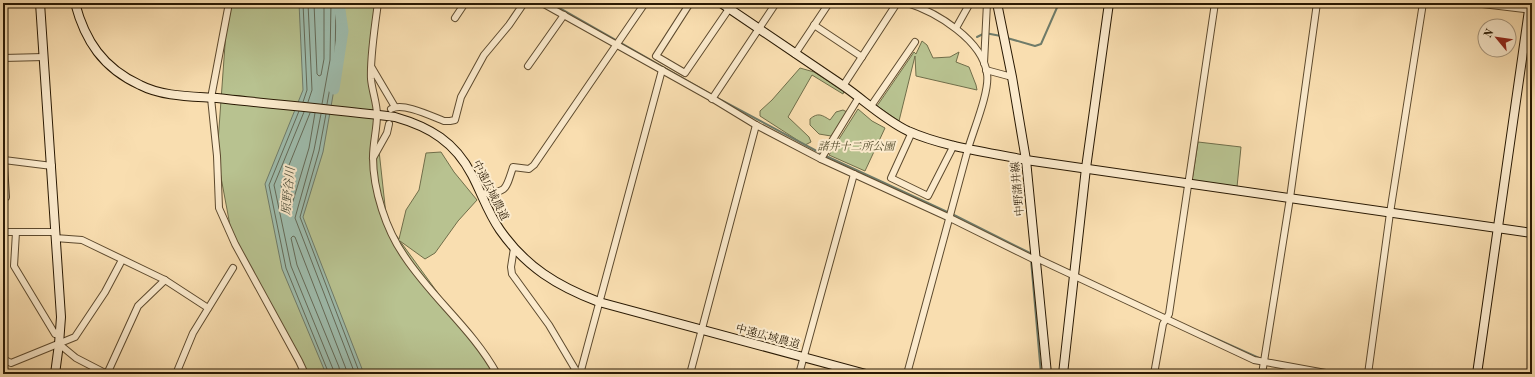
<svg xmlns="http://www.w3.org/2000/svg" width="1535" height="377" font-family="'Old Standard TT','Noto Serif JP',serif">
  <rect width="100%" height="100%" fill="#f9deb0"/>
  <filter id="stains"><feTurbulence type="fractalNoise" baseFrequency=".005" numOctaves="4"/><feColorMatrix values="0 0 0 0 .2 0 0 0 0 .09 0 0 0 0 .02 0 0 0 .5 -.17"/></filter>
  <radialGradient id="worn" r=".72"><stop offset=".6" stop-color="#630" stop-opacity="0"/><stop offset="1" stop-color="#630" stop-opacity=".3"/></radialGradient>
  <g fill="#b8c290" stroke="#706e4a">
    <path d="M 228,3 L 375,3 L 370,68 L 387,224 L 399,239 L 406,210 L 419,190 L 426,153 L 441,152 L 454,172 L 477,200 L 458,221 L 435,253 L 425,259 L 400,241 L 497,374 L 308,374 L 232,236 L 217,156 Z"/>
    <path d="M 922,41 L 927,45 L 933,58 L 950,57 L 959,52 L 956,62 L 969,67 L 976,85 L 977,90 L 916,76 L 915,56 L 899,121 L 877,106 L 914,52 L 916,54 Z"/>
    <path d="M 800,68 L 814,72 L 844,91 L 843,94 L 812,75 L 788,117 L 809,137 L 811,142 L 805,145 L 760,116 L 760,111 L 772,100 Z"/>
    <path d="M 858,109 L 872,121 L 885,128 L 865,171 L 829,155 Z"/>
    <path d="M 843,110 L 849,113 L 831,136 L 819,134 L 810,125 L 810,119 C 818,112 822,115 830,120 L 836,112 Z"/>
    <path d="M 1198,142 L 1241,147 L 1237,187 L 1192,181 Z"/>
  </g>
  <path fill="#9ebcad" stroke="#6f7b69" d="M 299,3 L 339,3 L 339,61 L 323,152 L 303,217 L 364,374 L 326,374 L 282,269 L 265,184 L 303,90 Z"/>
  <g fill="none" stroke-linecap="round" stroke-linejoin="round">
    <g stroke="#646a58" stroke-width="1">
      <path d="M 314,3 L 317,74 L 319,76 L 321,75 L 324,59 L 324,3"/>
      <path d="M 303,102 L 307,90 L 303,3"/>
      <path d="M 308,102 L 312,90 L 308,3"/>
      <path d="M 322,104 L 330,60 L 331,3"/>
      <path d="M 327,104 L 335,61 L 336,3"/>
      <path d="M 299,111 L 269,185 L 286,268 L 329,374"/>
      <path d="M 304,112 L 274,185 L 291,266 L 333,369 L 334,374"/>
      <path d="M 310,113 L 281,185 L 286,211 L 287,212 L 290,211 L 309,148 L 315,113"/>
      <path d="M 321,114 L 314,150 L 295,218 L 355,374"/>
      <path d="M 326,114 L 319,151 L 300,217 L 360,374"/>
      <path d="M 340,374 L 339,367 L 297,265 L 291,238 L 293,236 L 295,237 L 348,374"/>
    </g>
    <g stroke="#6f7b69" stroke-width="2">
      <path d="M 551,3 L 721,100 L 826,156 L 956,216 L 1030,253 L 1030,255"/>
      <path d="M 977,37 L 985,33 L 1001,36"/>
      <path d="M 1007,38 L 1035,46 L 1041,44 L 1059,3"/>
      <path d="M 1031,260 L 1041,374"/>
      <path d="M 1201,332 L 1259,358"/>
      <path d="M 1330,371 L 1348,374"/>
    </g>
    <path stroke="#9ebcad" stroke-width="11" d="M 334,89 L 343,31 L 339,3"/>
    <defs>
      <g id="street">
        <path d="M 229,3 L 211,98 L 217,156 L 219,208 L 235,244 L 299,361 L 305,374"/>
        <path d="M 378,3 C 375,25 370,57 371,79 C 372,91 377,103 377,115 C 377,129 373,143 373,157 C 373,190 386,230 405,257 C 433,299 473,330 497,374"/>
        <path d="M 542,3 L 710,97 L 756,125 L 821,159 L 950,218 L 1035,260"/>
        <path d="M 690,3 L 656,56 L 685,73 L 733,3"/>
        <path d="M 1474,3 L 1532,10"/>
        <path d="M 455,18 L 465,3"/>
        <path d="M 814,25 L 862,57"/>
        <path d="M 956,28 L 970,3"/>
        <path d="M 795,54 L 829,3"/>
        <path d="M 3,58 L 44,57"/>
        <path d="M 984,63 L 987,3"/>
        <path d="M 528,66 L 564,15"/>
        <path d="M 372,68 L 395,107"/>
        <path d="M 986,70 L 1012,77"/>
        <path d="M 843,86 L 897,3"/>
        <path d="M 712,99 L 776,3"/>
        <path d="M 871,106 L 915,42"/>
        <path d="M 391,109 C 403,102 431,116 444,121 L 450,121 L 455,120 L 461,97 L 484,55 L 509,25 L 524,3"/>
        <path d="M 912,132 L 891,178 L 928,196 L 954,145"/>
        <path d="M 3,148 L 6,197 L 3,197"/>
        <path d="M 373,158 L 387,133 L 389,124"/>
        <path d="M 821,159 L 859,97"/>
        <path d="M 4,160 L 52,166"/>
        <path d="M 481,194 C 507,191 505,192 513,167 L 529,169 L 534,165 L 645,3"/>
        <path d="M 3,232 L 55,232"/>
        <path d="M 16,232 L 14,266 L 55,334 L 60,335"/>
        <path d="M 55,238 L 82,240 L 165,280 L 208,308"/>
        <path d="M 514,248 L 511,267 L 512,274 L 549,325 L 578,374"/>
        <path d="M 1034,257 L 1254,360 L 1331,374"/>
        <path d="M 59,344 L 76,358 L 107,374"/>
        <path d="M 3,359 L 11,363 L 75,337 L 105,292 L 122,260"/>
        <path d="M 107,374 L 138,306 L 165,280"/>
        <path d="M 176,374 L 193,333 L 233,268"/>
        <path d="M 580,374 L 662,70"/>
        <path d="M 690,374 L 756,125"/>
        <path d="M 799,374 L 854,174"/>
        <path d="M 907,374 C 928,299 948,224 968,149 C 973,131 990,91 987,74 C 983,40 936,12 907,3"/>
        <path d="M 1154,374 L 1163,324 L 1169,314 L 1215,3"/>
        <path d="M 1262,374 L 1290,198 L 1317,3"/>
        <path d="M 1368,374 L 1390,213 L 1423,3"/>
      </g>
      <g id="secondary">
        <path d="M 40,3 L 61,317 L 59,344 L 55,374"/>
        <path d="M 75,3 C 85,41 103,68 140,85 C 165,98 198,96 226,99 C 282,105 339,110 395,117 C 430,127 455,142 472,175 C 482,194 488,213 500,230 C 526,267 557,286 599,302 L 866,374"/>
        <path d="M 721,3 C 763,31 804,59 845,87 C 865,101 885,120 908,131 C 944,147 987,152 1026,160 L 1532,233"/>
        <path d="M 997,3 L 1012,77 L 1026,160 L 1047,374"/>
        <path d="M 1063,374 L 1086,168 L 1109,3"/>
        <path d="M 1477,374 L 1529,10"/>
      </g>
    </defs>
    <use href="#street" stroke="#5d4a2e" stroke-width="8"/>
    <use href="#secondary" stroke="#291903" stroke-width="10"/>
    <use href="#street" stroke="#fbeacc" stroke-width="6"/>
    <use href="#secondary" stroke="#fbeacc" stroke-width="8"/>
  </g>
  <g text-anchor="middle" stroke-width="4" stroke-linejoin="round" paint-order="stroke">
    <g font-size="11" font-style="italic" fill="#544c2d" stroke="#fbeacc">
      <text x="856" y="150">諸井十二所公園</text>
    </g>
    <g font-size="11" fill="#291903" stroke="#fbeacc">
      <text transform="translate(1017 189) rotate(-95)" y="4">中野諸井線</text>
      <text transform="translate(491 190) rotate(63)" y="4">中遠広域農道</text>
      <text transform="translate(768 336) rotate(15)" y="4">中遠広域農道</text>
    </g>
    <g font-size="12" font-style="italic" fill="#52523e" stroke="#fbeacc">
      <text transform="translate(288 191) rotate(-84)" y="4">原野谷川</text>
    </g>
  </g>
  <rect width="1535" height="377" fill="none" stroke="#f9deb0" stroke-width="16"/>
  <rect x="4" y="4" width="1527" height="369" fill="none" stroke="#291903" stroke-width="2"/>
  <rect x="8" y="8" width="1519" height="361" fill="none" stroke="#291903"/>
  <g transform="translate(1497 38) rotate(299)"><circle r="19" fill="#fbeacc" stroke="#a7967c"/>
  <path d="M0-3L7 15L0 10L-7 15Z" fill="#8f2418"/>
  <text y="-6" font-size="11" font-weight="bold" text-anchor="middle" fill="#291903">N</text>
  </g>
  <rect width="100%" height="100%" filter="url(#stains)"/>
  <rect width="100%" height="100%" fill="url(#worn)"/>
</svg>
